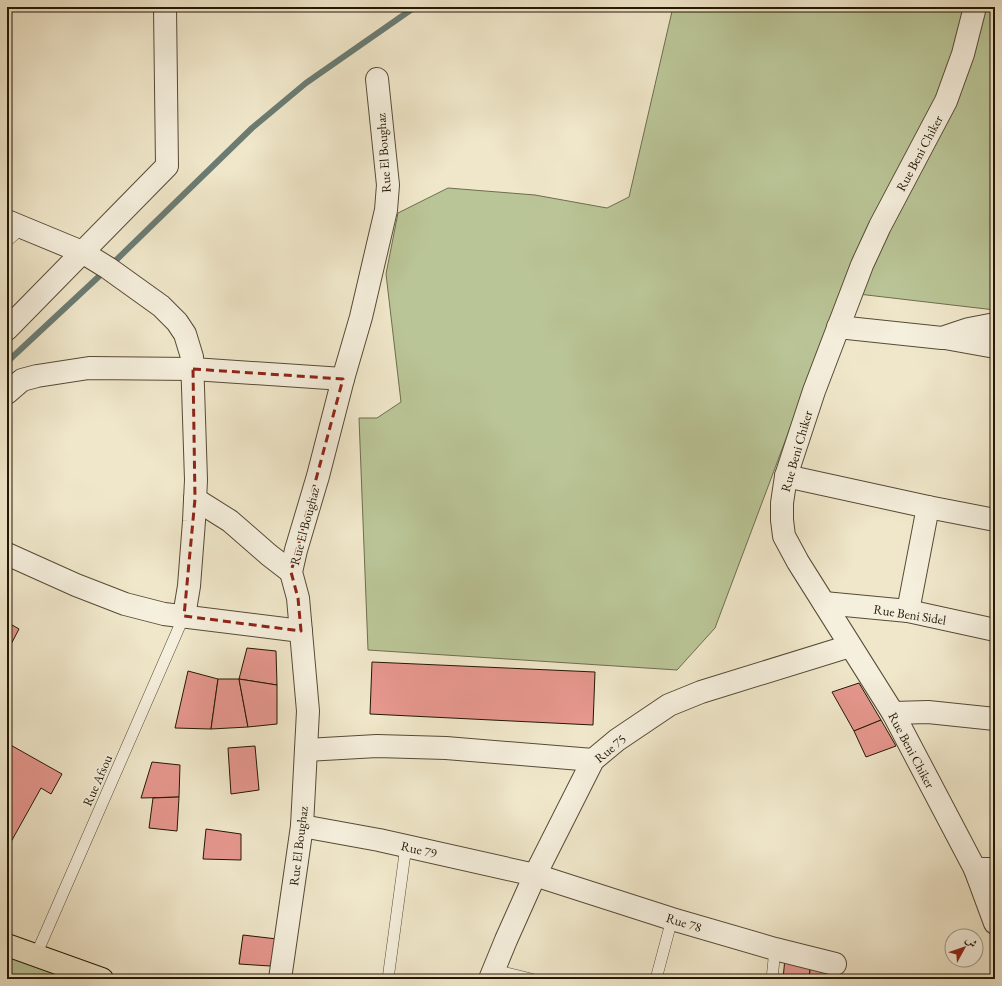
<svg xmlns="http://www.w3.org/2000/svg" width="1002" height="986" font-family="'EB Garamond',Amiri,serif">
  <rect width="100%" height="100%" fill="#f0e7ca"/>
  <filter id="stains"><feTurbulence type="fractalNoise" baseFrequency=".005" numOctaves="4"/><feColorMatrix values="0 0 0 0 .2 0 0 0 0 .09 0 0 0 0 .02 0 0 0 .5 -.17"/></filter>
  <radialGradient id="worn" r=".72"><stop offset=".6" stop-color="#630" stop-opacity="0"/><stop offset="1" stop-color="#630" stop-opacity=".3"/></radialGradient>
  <g fill="#bac597" stroke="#6e6e4e">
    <path d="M 673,7 L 995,7 L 995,310 L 841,292 L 715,628 L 677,670 L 368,650 L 359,418 L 377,418 L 401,402 L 386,274 L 398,213 L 448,188 L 535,195 L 607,208 L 629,197 Z"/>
    <path d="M 7,945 L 93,974 L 118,979 L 7,979 Z"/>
  </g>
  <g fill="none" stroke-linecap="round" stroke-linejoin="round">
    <path stroke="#6b7c73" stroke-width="6" d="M 7,362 L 108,268 L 252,128 L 306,83 L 415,7"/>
  </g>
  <g fill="#e6978e" stroke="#231705">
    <path d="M 7,601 L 11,603 L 7,610 Z"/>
    <path d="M 7,622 L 19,629 L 7,652 Z"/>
    <path d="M 247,648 L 276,651 L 277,685 L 239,679 Z"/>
    <path d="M 372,662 L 595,672 L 593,725 L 370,714 Z"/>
    <path d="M 188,671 L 218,679 L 211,729 L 175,728 Z"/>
    <path d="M 218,679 L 239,679 L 248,727 L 211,729 Z"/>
    <path d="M 239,679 L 277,685 L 277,724 L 248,727 Z"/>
    <path d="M 859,683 L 881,720 L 854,731 L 832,692 Z"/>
    <path d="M 881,720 L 896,746 L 866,757 L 854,731 Z"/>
    <path d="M 7,743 L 62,774 L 51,794 L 41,788 L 7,849 Z"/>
    <path d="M 255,746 L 259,790 L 231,794 L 228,748 Z"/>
    <path d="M 152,762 L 180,765 L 179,797 L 141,798 Z"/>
    <path d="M 179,797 L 177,831 L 149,828 L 153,798 Z"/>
    <path d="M 206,829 L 241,834 L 241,860 L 203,859 Z"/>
    <path d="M 243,935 L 277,939 L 270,966 L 239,964 Z"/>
    <path d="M 785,958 L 811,962 L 809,979 L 783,979 Z"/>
    <path d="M 811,962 L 840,969 L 840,979 L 809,979 Z"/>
  </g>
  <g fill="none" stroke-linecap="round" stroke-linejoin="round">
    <defs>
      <g id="lane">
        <path d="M 7,241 L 23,227"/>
        <path d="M 36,955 L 184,616"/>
        <path d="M 494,970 L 531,979"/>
        <path d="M 388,979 L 406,846"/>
        <path d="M 656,979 L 672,919"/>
        <path d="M 772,979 L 775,949"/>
      </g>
      <g id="street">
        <path d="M 975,7 L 963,54 L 946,101 L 880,226 L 862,265 L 814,391 L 786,476 L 782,503 L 782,520 L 784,536 L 798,562 L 893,713 L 975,869 L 995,923"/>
        <path d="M 7,221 L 82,252 L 108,268 L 161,306 L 177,322 L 185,334 L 192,357 L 196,480 L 194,521 L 189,586 L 184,616"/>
        <path d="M 838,327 L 942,338 L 969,329 L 995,324"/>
        <path d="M 7,329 L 167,166 L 165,7"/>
        <path d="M 945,338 L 995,347"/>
        <path d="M 7,393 L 22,380 L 37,376 L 89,368 L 193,369 L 343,379"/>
        <path d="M 786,476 L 928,507 L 995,520"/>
        <path d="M 195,499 L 230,521 L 269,555 L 291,572"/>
        <path d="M 7,554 L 76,585 L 125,604 L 164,614 L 301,631"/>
        <path d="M 824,603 L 908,611 L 995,630"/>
        <path d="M 908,611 L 928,507"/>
        <path d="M 893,713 L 928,712 L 995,719"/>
        <path d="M 306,750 L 377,746 L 446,748 L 593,760"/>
        <path d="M 302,826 L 379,840 L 535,875 L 672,919 L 775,949 L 835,964"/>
        <path d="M 975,869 L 995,869"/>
        <path d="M 280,979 L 302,826 L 308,711 L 298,598 L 291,572 L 296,550 L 318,476 L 343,379 L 361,317 L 386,210 L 388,185 L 377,79"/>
        <path d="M 490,979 L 506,940 L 535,875 L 593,760 L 617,740 L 669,705 L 701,692 L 850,646"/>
      </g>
      <path id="primary" d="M 7,945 L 102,979"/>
    </defs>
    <use href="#lane" stroke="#564b36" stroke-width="12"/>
    <use href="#street" stroke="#564b36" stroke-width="24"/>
    <use href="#primary" stroke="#231705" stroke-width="24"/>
    <use href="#lane" stroke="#f5efdd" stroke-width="11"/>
    <use href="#street" stroke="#f5efdd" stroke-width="22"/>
    <use href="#primary" stroke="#f0e7ca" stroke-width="22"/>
  </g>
  <path fill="none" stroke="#8f2418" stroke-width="3" stroke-dasharray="8 5" stroke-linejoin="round" d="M 193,369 L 343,379 L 291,572 L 298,598 L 301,631 L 184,616 L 195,499 Z"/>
  <g text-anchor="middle" stroke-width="3.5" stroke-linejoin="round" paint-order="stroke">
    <g font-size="13" fill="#231705" stroke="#f5efdd">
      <text transform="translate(383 153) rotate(-94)" y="5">Rue El Boughaz</text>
      <text transform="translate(919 153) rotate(-62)" y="5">Rue Beni Chiker</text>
      <text transform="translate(796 451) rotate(-74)" y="5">Rue Beni Chiker</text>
      <text transform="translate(304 526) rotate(-75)" y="5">Rue El Boughaz</text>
      <text transform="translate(910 614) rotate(9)" y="5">Rue Beni Sidel</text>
      <text transform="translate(610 748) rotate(-40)" y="5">Rue 75</text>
      <text transform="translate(912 750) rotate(62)" y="5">Rue Beni Chiker</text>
      <text transform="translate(97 780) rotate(-66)" y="5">Rue Afsou</text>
      <text transform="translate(298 846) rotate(-83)" y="5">Rue El Boughaz</text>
      <text transform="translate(419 849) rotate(13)" y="5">Rue 79</text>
      <text transform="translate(684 922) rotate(17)" y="5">Rue 78</text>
    </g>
  </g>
  <rect width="1002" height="986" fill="none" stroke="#f0e7ca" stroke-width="24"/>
  <rect x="8" y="8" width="986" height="970" fill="none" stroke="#231705" stroke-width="2"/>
  <rect x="12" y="12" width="978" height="962" fill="none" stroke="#231705"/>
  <g transform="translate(964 948) rotate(50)"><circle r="19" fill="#f5efdd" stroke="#a19987"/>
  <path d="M0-3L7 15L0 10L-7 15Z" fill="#8f2418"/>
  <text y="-6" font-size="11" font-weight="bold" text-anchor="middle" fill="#231705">ش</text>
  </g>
  <rect width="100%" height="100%" filter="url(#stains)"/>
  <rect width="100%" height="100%" fill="url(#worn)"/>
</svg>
